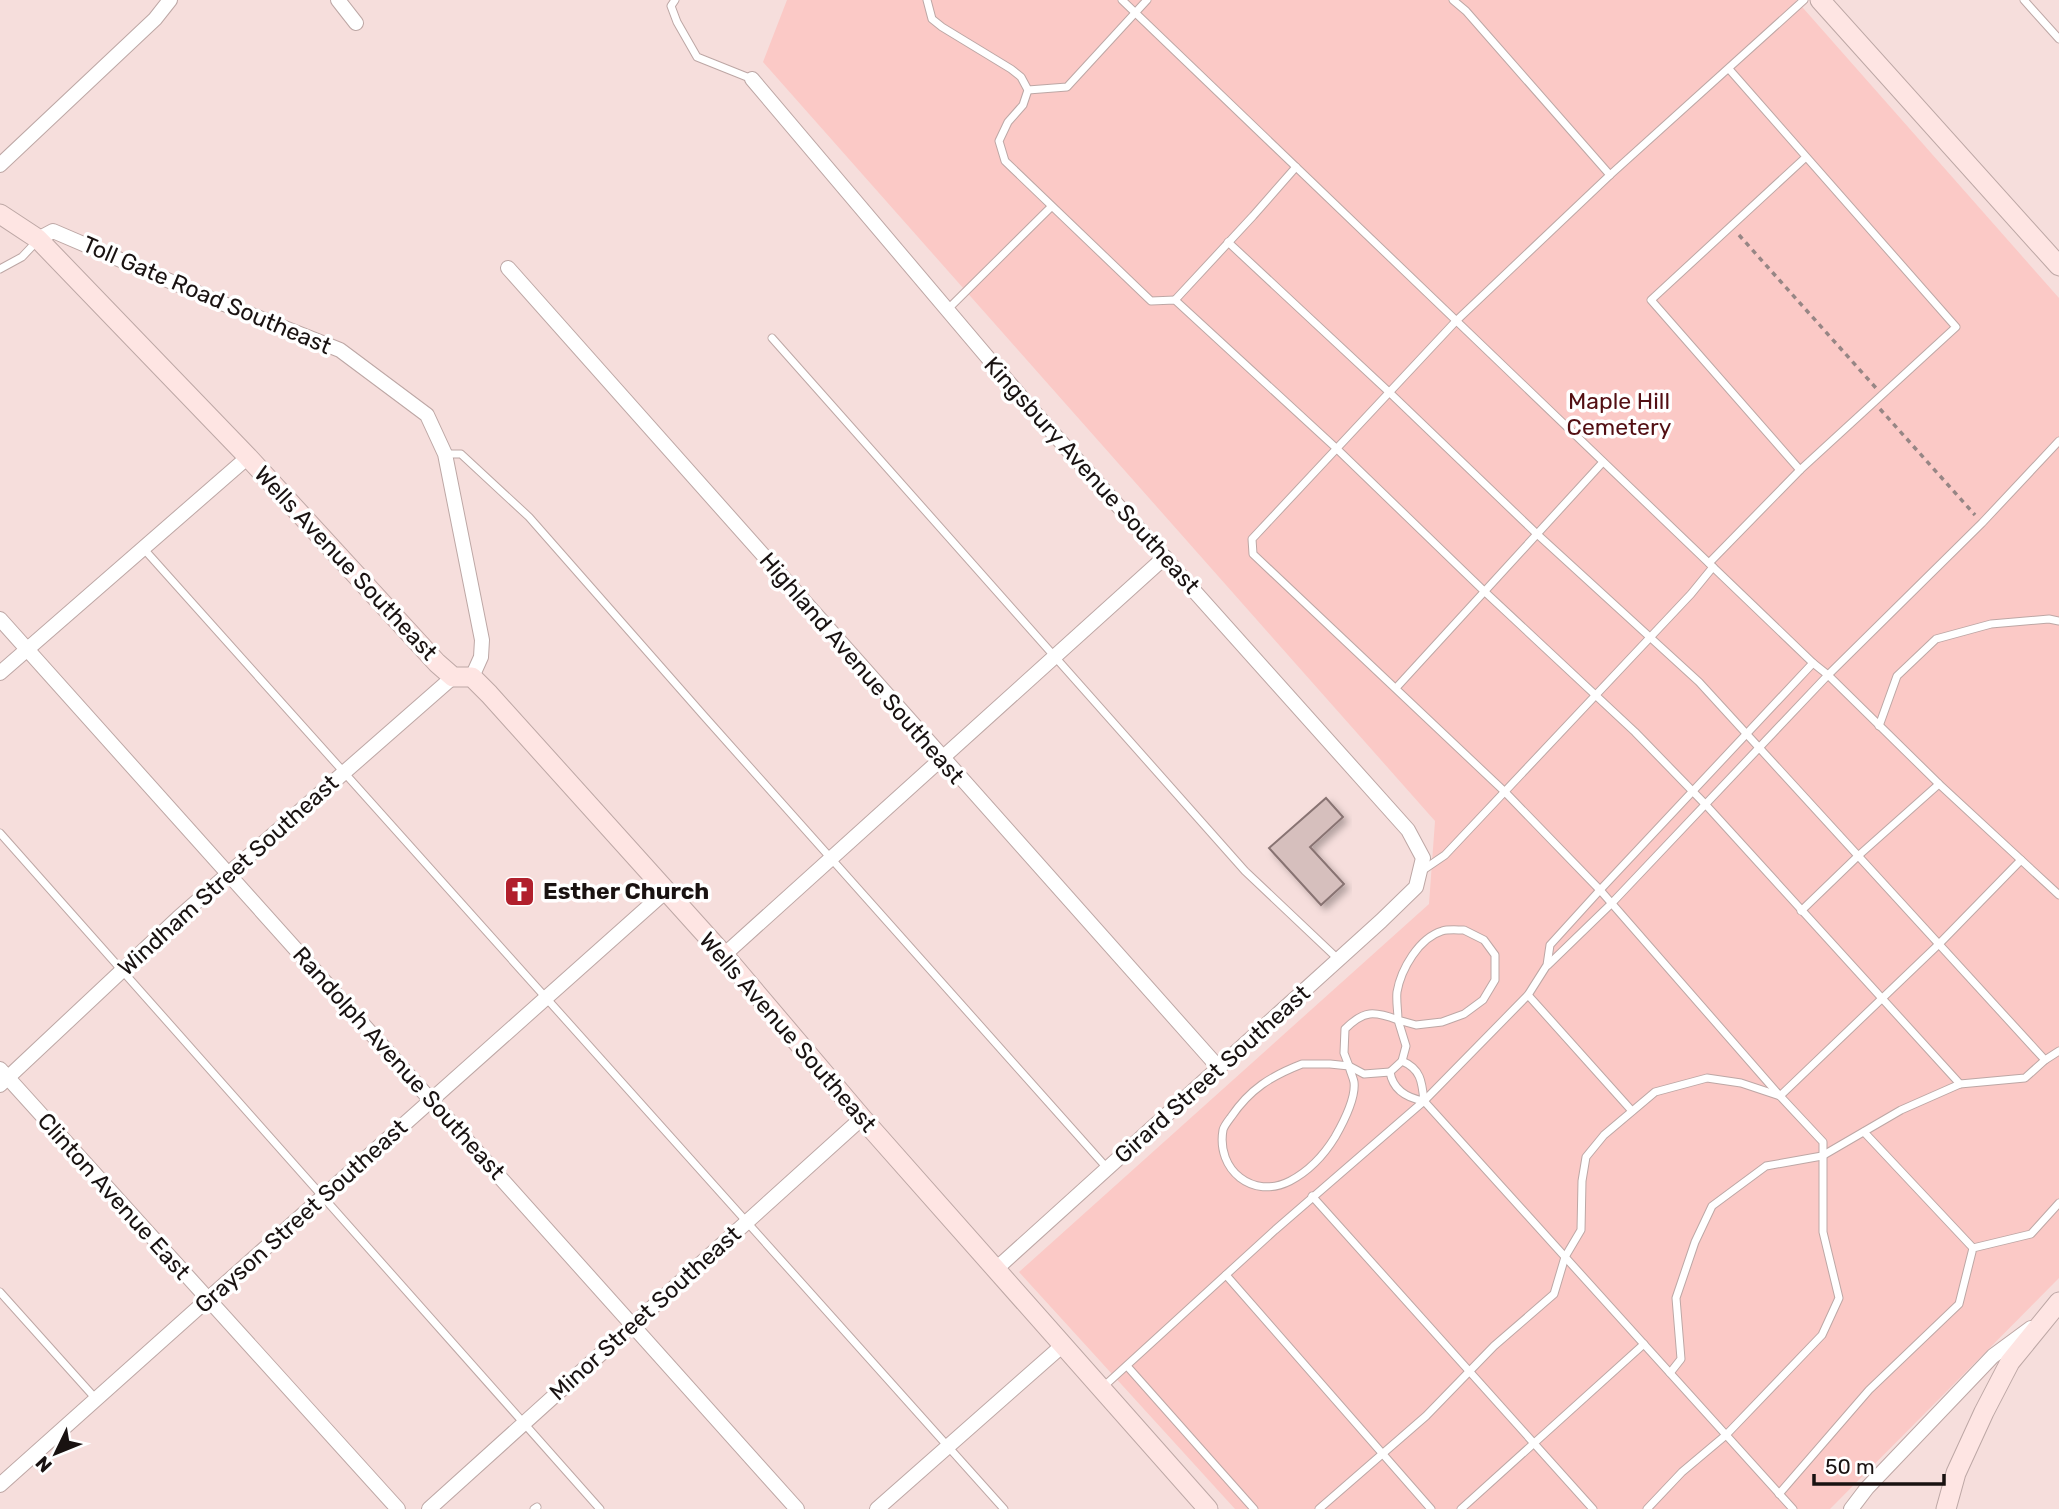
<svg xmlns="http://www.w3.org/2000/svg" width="2059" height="1509" font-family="Rubik,sans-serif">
  <defs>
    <filter id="shadow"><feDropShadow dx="4.5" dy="4.5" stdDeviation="3.5" flood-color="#0004"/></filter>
  </defs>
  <rect width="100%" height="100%" fill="#f6dedc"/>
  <path fill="#fbc9c6" d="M 787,0 L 1796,0 L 2059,298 L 2059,1278 L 1830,1509 L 1235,1509 L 1019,1272 L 1429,904 L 1435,821 L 763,62 Z"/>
  <path fill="#d6bfbd" stroke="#887372" stroke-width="2" filter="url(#shadow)" d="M 1326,798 L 1343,817 L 1310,847 L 1344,884 L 1321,905 L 1269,848 Z"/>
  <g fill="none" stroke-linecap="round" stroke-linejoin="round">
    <defs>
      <g id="lane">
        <path d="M 675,0 L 671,6 L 677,22 L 697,57 L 752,79"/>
        <path d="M 927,0 L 932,19 L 942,27 L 1011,69 L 1021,77 L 1028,90 L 1023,105 L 1008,122 L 999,141 L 1005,161 L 1151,301 L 1175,300 L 1336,448 L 1484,591 L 1635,732 L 1706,805 L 1960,1084"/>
        <path d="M 1122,0 L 1813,663 L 1828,675 L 1939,784 L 2059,895"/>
        <path d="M 1453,0 L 1466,11 L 1610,175"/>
        <path d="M 2024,0 L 2059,39"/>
        <path d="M 1729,69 L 1956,327 L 1800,470 L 1651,300 L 1806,157"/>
        <path d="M 1028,90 L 1067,87 L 1147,0"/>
        <path d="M 1228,242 L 1389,392 L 1537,534 L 1699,682 L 2045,1060"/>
        <path d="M 0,269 L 22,257 L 38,240"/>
        <path d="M 1175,300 L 1253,216 L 1296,167"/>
        <path d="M 947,310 L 1051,207"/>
        <path d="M 772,338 L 1245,871 L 1338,959"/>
        <path d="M 445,454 L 461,454 L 529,517 L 704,716 L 1107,1168"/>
        <path d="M 143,548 L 1004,1509"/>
        <path d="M 1709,563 L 1800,470"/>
        <path d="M 1396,688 L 1603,462"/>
        <path d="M 1879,726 L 1897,676 L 1936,639 L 1991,624 L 2049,619 L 2059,621"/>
        <path d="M 0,833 L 600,1509"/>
        <path d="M 1423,870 L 1445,855 L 1691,594 L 1713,567"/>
        <path d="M 1801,911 L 1858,856 L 1939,784"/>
        <path d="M 1464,930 L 1484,940 L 1495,955 L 1495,980 L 1483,1000 L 1464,1014 L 1442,1022 L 1416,1025 L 1398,1020 C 1398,1011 1396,1001 1397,992 C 1401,969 1419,938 1442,931 C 1448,929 1457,930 1464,930 Z"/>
        <path d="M 1548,965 L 1611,904 L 1828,675 L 1982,523 L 2059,441"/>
        <path d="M 1528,995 L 1632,1111"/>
        <path d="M 1302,1064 L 1330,1064 L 1349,1066 C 1350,1071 1353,1077 1354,1082 C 1356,1098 1343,1123 1335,1137 C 1324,1155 1309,1171 1290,1181 C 1253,1200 1216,1170 1223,1130 C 1224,1126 1228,1121 1231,1117 C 1250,1089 1271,1076 1302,1064 Z"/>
        <path d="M 1390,1072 L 1364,1074 L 1349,1066 L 1344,1053 L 1345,1029 C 1364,1010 1374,1011 1398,1020 L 1406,1046 L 1402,1061"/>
        <path d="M 1424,1101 C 1422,1082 1421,1069 1402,1061 L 1390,1072 C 1393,1090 1407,1098 1424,1101 L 1793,1509"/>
        <path d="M 1864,1132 L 1973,1248"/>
        <path d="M 1312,1196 L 1593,1509"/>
        <path d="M 1226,1275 L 1431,1509"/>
        <path d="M 0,1292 L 96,1399"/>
        <path d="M 1127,1366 L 1254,1509"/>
        <path d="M 1670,1373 L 1681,1359 L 1676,1298 L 1695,1242 L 1712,1206 L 1766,1166 L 1822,1156 L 1901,1110 L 1960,1084 L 2025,1078 L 2045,1060 L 2059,1051"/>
        <path d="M 1102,1388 L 1275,1230 L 1424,1101 L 1528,995 L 1547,965 L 1550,945 L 1600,890 L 1813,663"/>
        <path d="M 1779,1494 L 1869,1390 L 1959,1304 L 1973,1248 L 2031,1234 L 2059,1203"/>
        <path d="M 534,1509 L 537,1507"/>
        <path d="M 1319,1509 L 1426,1416 L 1494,1346 L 1554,1294 L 1565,1257 L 1581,1230 L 1582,1181 L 1586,1157 L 1604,1135 L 1655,1092 L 1707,1078 L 1741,1083 L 1780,1096 L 1939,944 L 2021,860"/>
        <path d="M 1461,1509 L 1644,1344"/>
        <path d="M 1647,1509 L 1682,1472 L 1726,1435 L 1822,1335 L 1839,1298 L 1823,1232 L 1823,1142 L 1780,1096 L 1600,890 L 1505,792 L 1253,554 L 1252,539 L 1456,321 L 1610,175 L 1804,0"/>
      </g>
      <g id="street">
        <path d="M 338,0 L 356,23"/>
        <path d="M 752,79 L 1027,404 L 1408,830 L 1423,858 L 1416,887 L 1381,921 L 996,1269"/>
        <path d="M 0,165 L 155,19 L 170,0"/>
        <path d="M 38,239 L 53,231 L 214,300 L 340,350 L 427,415 L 445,454 L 482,640 L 481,657 L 472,677"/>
        <path d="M 508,268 L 1219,1068"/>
        <path d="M 0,619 L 797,1509"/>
        <path d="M 0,673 L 248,457"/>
        <path d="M 724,955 L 1165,557"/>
        <path d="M 0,1069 L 398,1509"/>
        <path d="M 0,1085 L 178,918 L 453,677"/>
        <path d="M 0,1485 C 222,1287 443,1088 666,891"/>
        <path d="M 429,1509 L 862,1118"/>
        <path d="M 877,1509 L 1063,1345"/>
        <path d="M 1851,1509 L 1867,1488 L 1993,1356 L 2031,1328"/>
      </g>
      <g id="secondary">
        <path d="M 1820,0 L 2059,266"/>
        <path d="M 0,214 L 38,239 L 248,457 L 437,663 L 453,677 L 472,677 L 489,694 L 724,955 L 862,1118 L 1208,1509"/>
        <path d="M 1946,1509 L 1956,1473 L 1984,1412 L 2010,1362 L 2059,1302"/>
      </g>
    </defs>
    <use href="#lane" stroke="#bda7a5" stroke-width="9"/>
    <use href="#street" stroke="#bda7a5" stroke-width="16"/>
    <use href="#secondary" stroke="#bda7a5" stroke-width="21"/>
    <g stroke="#978685" stroke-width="3.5" stroke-dasharray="5 5" stroke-linecap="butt">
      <path d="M 1739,235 L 1876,388"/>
      <path d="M 1880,409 L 1975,515"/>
    </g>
    <use href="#lane" stroke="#fff" stroke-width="7"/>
    <use href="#street" stroke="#fff" stroke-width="14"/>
    <use href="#secondary" stroke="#fee5e3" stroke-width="19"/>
  </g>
  <defs>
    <symbol id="church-square" viewBox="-11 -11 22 22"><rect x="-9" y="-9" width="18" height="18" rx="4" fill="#b11f2c" stroke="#fff"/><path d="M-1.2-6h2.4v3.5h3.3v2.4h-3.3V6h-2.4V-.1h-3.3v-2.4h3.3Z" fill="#fff"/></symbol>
  </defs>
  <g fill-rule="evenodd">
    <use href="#church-square" x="502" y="874" width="35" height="35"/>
  </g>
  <g text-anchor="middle" stroke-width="7" stroke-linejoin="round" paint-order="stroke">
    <g font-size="23" fill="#191211" stroke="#fff">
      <text transform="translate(207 295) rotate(23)" y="8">Toll Gate Road Southeast</text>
      <text transform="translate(1092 475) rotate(48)" y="8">Kingsbury Avenue Southeast</text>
      <text transform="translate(346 563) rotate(47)" y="8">Wells Avenue Southeast</text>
      <text transform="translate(862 668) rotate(49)" y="8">Highland Avenue Southeast</text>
      <text transform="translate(228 875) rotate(-42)" y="8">Windham Street Southeast</text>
      <text transform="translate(788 1032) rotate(49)" y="8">Wells Avenue Southeast</text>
      <text transform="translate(399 1063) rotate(48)" y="8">Randolph Avenue Southeast</text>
      <text transform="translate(1212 1074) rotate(-42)" y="8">Girard Street Southeast</text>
      <text transform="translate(114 1196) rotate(48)" y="8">Clinton Avenue East</text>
      <text transform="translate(301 1216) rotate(-42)" y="8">Grayson Street Southeast</text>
      <text transform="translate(645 1313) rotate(-42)" y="8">Minor Street Southeast</text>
    </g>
    <g font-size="23" fill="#530f13" stroke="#fff">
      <text x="1619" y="409">Maple Hill<tspan x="1619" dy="26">Cemetery</tspan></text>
    </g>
    <g font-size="23" font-weight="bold" fill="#191211" stroke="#fff" text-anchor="start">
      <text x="543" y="899">Esther Church</text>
    </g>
  </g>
  <g transform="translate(56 1453) rotate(227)" stroke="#ffffff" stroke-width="5" paint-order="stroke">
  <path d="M0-5L12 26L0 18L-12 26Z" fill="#191211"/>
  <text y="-10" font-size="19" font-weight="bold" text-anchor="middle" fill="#191211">N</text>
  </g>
  <path d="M1814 1474v10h130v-10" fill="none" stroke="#191211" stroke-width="3.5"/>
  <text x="1825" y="1474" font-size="21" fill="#191211" stroke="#ffffff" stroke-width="5" paint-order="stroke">50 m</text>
</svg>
